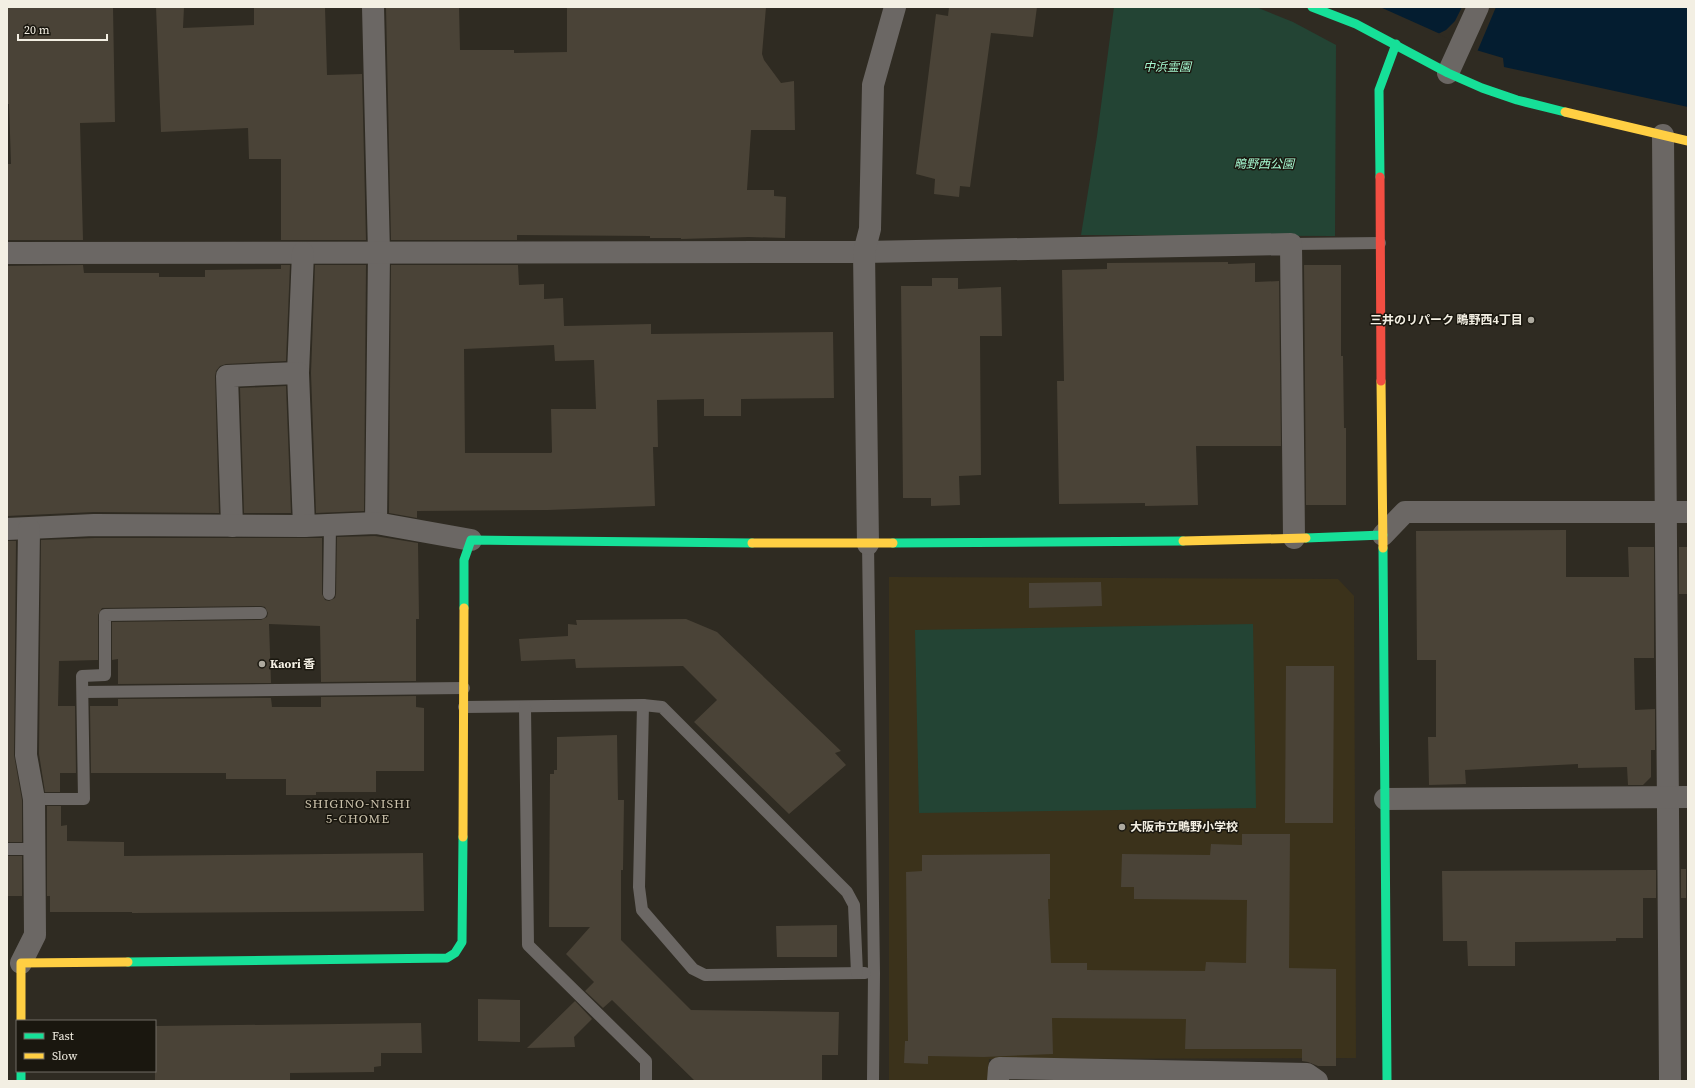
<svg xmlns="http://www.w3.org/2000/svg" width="1695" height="1088" font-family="'Source Serif 4','Noto Sans JP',serif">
  <rect width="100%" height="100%" fill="#2f2b22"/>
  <path fill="#3b321b" d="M 889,577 L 1338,579 L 1354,596 L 1356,1058 L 989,1059 L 988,1081 L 889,1081 Z"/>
  <g fill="#234434">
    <path d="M 1114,7 L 1256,7 L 1293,22 L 1336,45 L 1335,236 L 1081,235 L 1097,136 Z"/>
    <path d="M 1253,624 L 1256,808 L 919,813 L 915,630 Z"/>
  </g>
  <path fill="#041d30" d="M 1380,7 L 1688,7 L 1688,107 L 1504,67 L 1503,58 L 1476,50 Z"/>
  <path fill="#2f2b22" d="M 1462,7 L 1496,7 L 1477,52 L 1438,34 L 1446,30 L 1455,21 Z"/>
  <g fill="#4a4337" fill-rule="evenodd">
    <path d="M 7,7 L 113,7 L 115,122 L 80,123 L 83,240 L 7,240 L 7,164 L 11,164 L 9,104 L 7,104 Z"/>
    <path d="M 156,7 L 184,7 L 183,28 L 254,25 L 254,7 L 325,7 L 327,75 L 362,74 L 366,240 L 281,240 L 281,159 L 249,159 L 248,128 L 161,132 Z"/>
    <path d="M 386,7 L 459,7 L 460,50 L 514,50 L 514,53 L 567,52 L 567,7 L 766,7 L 762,54 L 764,60 L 781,83 L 794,81 L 795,130 L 751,130 L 747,190 L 774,190 L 774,196 L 786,197 L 785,238 L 749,237 L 681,239 L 681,238 L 650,238 L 650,236 L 517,235 L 517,240 L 391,240 Z"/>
    <path d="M 949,7 L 1037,7 L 1033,37 L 991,33 L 970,187 L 960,186 L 959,197 L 934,194 L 935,179 L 916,174 L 936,14 L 948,16 Z"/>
    <path d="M 1228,262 L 1228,264 L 1255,263 L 1255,282 L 1279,281 L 1281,446 L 1196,446 L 1198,505 L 1145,506 L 1145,503 L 1059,504 L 1057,381 L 1064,381 L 1062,270 L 1107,269 L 1107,263 Z"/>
    <path d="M 83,265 L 84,273 L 159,273 L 159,277 L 205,277 L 205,270 L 281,269 L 281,265 L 290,265 L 286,361 L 226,364 L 220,366 L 216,371 L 215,376 L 219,513 L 94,512 L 7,516 L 7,266 Z"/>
    <path d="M 315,265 L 366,265 L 364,511 L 316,513 L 311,373 Z"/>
    <path d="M 391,265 L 518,265 L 519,285 L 544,284 L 544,299 L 563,298 L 564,326 L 651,324 L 651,334 L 833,332 L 834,398 L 741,399 L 741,416 L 704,416 L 704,399 L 657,400 L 658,447 L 653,447 L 655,506 L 548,510 L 417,511 L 417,518 L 389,513 ZM 554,345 L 555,361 L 594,360 L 596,409 L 551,409 L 552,452 L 551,453 L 465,453 L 464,349 Z"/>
    <path d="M 1304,265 L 1341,265 L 1341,356 L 1343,356 L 1344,428 L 1346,428 L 1346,505 L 1306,505 Z"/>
    <path d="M 932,278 L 958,278 L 958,289 L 1001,287 L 1002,336 L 980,336 L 981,475 L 959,476 L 960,505 L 931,506 L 931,498 L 903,498 L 901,286 L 932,286 Z"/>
    <path d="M 286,386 L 291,513 L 244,513 L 240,388 Z"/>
    <path d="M 1566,530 L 1566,577 L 1629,577 L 1628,547 L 1654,547 L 1654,658 L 1634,658 L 1635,710 L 1655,709 L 1655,750 L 1651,750 L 1651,777 L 1643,785 L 1628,785 L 1627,767 L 1578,768 L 1578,764 L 1465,770 L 1466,784 L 1429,785 L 1428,737 L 1436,737 L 1436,660 L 1417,660 L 1416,531 Z"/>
    <path d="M 375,536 L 418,543 L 419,619 L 416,619 L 416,681 L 321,682 L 320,626 L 269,624 L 271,683 L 118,684 L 118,659 L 112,660 L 112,622 L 261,620 L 267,617 L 268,613 L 265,607 L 261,606 L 102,608 L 98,615 L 98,660 L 59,661 L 58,706 L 75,706 L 76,773 L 60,773 L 60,792 L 45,792 L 39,754 L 41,540 L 94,538 L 322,538 L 322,594 L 325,600 L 329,601 L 335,598 L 336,594 L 337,537 Z"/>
    <path d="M 7,541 L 16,541 L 14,755 L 22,800 L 22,842 L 7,842 Z"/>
    <rect x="1679" y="547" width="9" height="47"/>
    <path d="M 1101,582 L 1102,606 L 1029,608 L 1029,583 Z"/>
    <path d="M 686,619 L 717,632 L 841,751 L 835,753 L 846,765 L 789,814 L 694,722 L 717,700 L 683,666 L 576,668 L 575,659 L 521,661 L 519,639 L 568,636 L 568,624 L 577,625 L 576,620 Z"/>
    <path d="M 1286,666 L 1334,666 L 1333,823 L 1285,823 Z"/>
    <path d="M 416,696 L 416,707 L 424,708 L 424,771 L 376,771 L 376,792 L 316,792 L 316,795 L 286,795 L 286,779 L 226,779 L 226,773 L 91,773 L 90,706 L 118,706 L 118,699 L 271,698 L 272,707 L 321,707 L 321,697 Z"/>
    <path d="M 617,735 L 618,800 L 624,800 L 623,870 L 621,870 L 621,940 L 691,1010 L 839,1012 L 838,1055 L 822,1055 L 822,1081 L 695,1081 L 612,1000 L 603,1008 L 585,991 L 594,982 L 566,954 L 590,927 L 549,927 L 550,774 L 554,774 L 554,770 L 557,770 L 557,737 Z"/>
    <path d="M 47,806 L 61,806 L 61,826 L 67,825 L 67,841 L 124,842 L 124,856 L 423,853 L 424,911 L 132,913 L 132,912 L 50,912 L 50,896 L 47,896 Z"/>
    <path d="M 1242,834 L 1290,834 L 1289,968 L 1336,969 L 1336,1066 L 1318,1066 L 1308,1062 L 1302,1061 L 1302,1049 L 1185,1049 L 1186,1019 L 1052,1018 L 1053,1054 L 984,1057 L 928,1056 L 928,1064 L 904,1063 L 905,1041 L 908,1041 L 906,872 L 922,871 L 922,855 L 1050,854 L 1050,899 L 1048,899 L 1051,963 L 1087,963 L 1087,970 L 1205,971 L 1206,962 L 1246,963 L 1247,900 L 1134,899 L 1134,887 L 1121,887 L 1122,854 L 1210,855 L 1211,844 L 1242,845 Z"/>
    <rect x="7" y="856" width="15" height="40"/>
    <rect x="1681" y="869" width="5" height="29"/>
    <path d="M 1656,870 L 1656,898 L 1643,898 L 1643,938 L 1616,938 L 1616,941 L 1515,942 L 1515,966 L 1468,966 L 1467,941 L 1443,941 L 1442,871 Z"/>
    <path d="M 837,925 L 837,957 L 777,957 L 776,926 Z"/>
    <path d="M 478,999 L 520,1000 L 520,1042 L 478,1041 Z"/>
    <path d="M 575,1001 L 592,1019 L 574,1037 L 575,1047 L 527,1048 Z"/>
    <path d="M 421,1023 L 422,1053 L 381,1053 L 381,1066 L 374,1067 L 374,1072 L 290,1073 L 290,1081 L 155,1081 L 155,1026 Z"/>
  </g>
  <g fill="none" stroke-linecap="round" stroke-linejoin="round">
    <g stroke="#6b6764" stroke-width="12">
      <path d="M 1291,244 L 1380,243"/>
      <path d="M 868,544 L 874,973 L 873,1081"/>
      <path d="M 329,594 L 330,525"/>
      <path d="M 83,692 L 464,688"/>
      <path d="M 643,705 L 639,887 L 642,910 L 693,969 L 705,975 L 865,973"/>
      <path d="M 464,707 L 643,705 L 662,707 L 847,892 L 854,905 L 857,973"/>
      <path d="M 525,707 L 528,945 L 646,1061 L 646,1081"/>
      <path d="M 34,799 L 84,799 L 82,676 L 105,675 L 105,615 L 261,613"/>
      <path d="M 7,849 L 34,849"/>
    </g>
    <g stroke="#6b6764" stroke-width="22">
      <path d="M 373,7 L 379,253 L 376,523"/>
      <path d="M 1448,73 L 1478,7"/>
      <path d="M 1663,135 L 1670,1081"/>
      <path d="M 7,253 L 864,252 L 1291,244 L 1294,538"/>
      <path d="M 298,373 L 303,253"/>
      <path d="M 232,526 L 227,376 L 298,373 L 304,526"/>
      <path d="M 7,529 L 94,525 L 304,526 L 376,523 L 471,540"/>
      <path d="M 1383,535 L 1405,512 L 1688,512"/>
      <path d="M 868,544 L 864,252 L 870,229 L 873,85 L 895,7"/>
      <path d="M 1385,799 L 1688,797"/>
      <path d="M 21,963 L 35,935 L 34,799 L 26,755 L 29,529"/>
      <path d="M 998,1081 L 999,1068 L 1307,1074 L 1317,1081"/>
    </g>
    <g stroke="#16e098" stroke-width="9">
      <path d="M 1312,7 L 1356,24 L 1448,73 L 1482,88 L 1517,100 L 1565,112"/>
      <path d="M 1380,177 L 1379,90 L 1396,44"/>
      <path d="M 1306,538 L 1383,535"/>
      <path d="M 893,543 L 1183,541"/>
      <path d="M 1383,548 L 1387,1081"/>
      <path d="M 464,608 L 464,560 L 471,540 L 752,543"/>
      <path d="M 128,962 L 447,958 L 455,953 L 462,942 L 463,837"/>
      <path d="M 21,1071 L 21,1081"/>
    </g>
    <g stroke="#ffcf43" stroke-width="9">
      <path d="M 1565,112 L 1688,141"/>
      <path d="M 1381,381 L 1383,548"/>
      <path d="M 1183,541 L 1306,538"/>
      <path d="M 752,543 L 893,543"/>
      <path d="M 463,837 L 464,608"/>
      <path d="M 21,1021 L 21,963 L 128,962"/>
    </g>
    <path stroke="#f24e42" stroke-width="9" d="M 1380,177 L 1381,381"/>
  </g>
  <g fill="#aeaa9f" stroke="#1a170f" stroke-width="1.5">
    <circle cx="1531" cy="320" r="4"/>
    <circle cx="262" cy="664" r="4"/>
    <circle cx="1122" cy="827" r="4"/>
  </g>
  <g text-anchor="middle" stroke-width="3" stroke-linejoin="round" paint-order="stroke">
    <g font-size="12" font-style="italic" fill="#a6f9d1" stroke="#1a170f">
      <text x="1167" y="71">中浜霊園</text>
      <text x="1264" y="168">鴫野西公園</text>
    </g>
    <g font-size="12" font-weight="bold" fill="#f3efe3" stroke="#1a170f" text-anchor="start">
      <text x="1523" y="324" text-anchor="end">三井のリパーク 鴫野西4丁目</text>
      <text x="270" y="668">Kaori 香</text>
      <text x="1130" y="831">大阪市立鴫野小学校</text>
    </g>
    <g font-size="13" letter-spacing="1" fill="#cac1ab" stroke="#1a170f">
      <text x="358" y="808">SHIGINO-NISHI<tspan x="358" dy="15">5-CHOME</tspan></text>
    </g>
  </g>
  <rect width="1695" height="1088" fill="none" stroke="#f3efe3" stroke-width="16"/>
  <rect x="16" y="1020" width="140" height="52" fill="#1a170f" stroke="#716d64"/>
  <rect x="24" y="1033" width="20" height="6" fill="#16e098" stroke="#716d64"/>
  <text x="52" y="1040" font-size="12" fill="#f3efe3">Fast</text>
  <rect x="24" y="1053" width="20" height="6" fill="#ffcf43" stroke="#716d64"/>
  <text x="52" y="1060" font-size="12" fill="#f3efe3">Slow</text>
  <path d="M18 34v6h89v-6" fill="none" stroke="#f3efe3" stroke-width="2"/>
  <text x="24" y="34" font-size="12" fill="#f3efe3" stroke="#1a170f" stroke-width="3" paint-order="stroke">20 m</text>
</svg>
